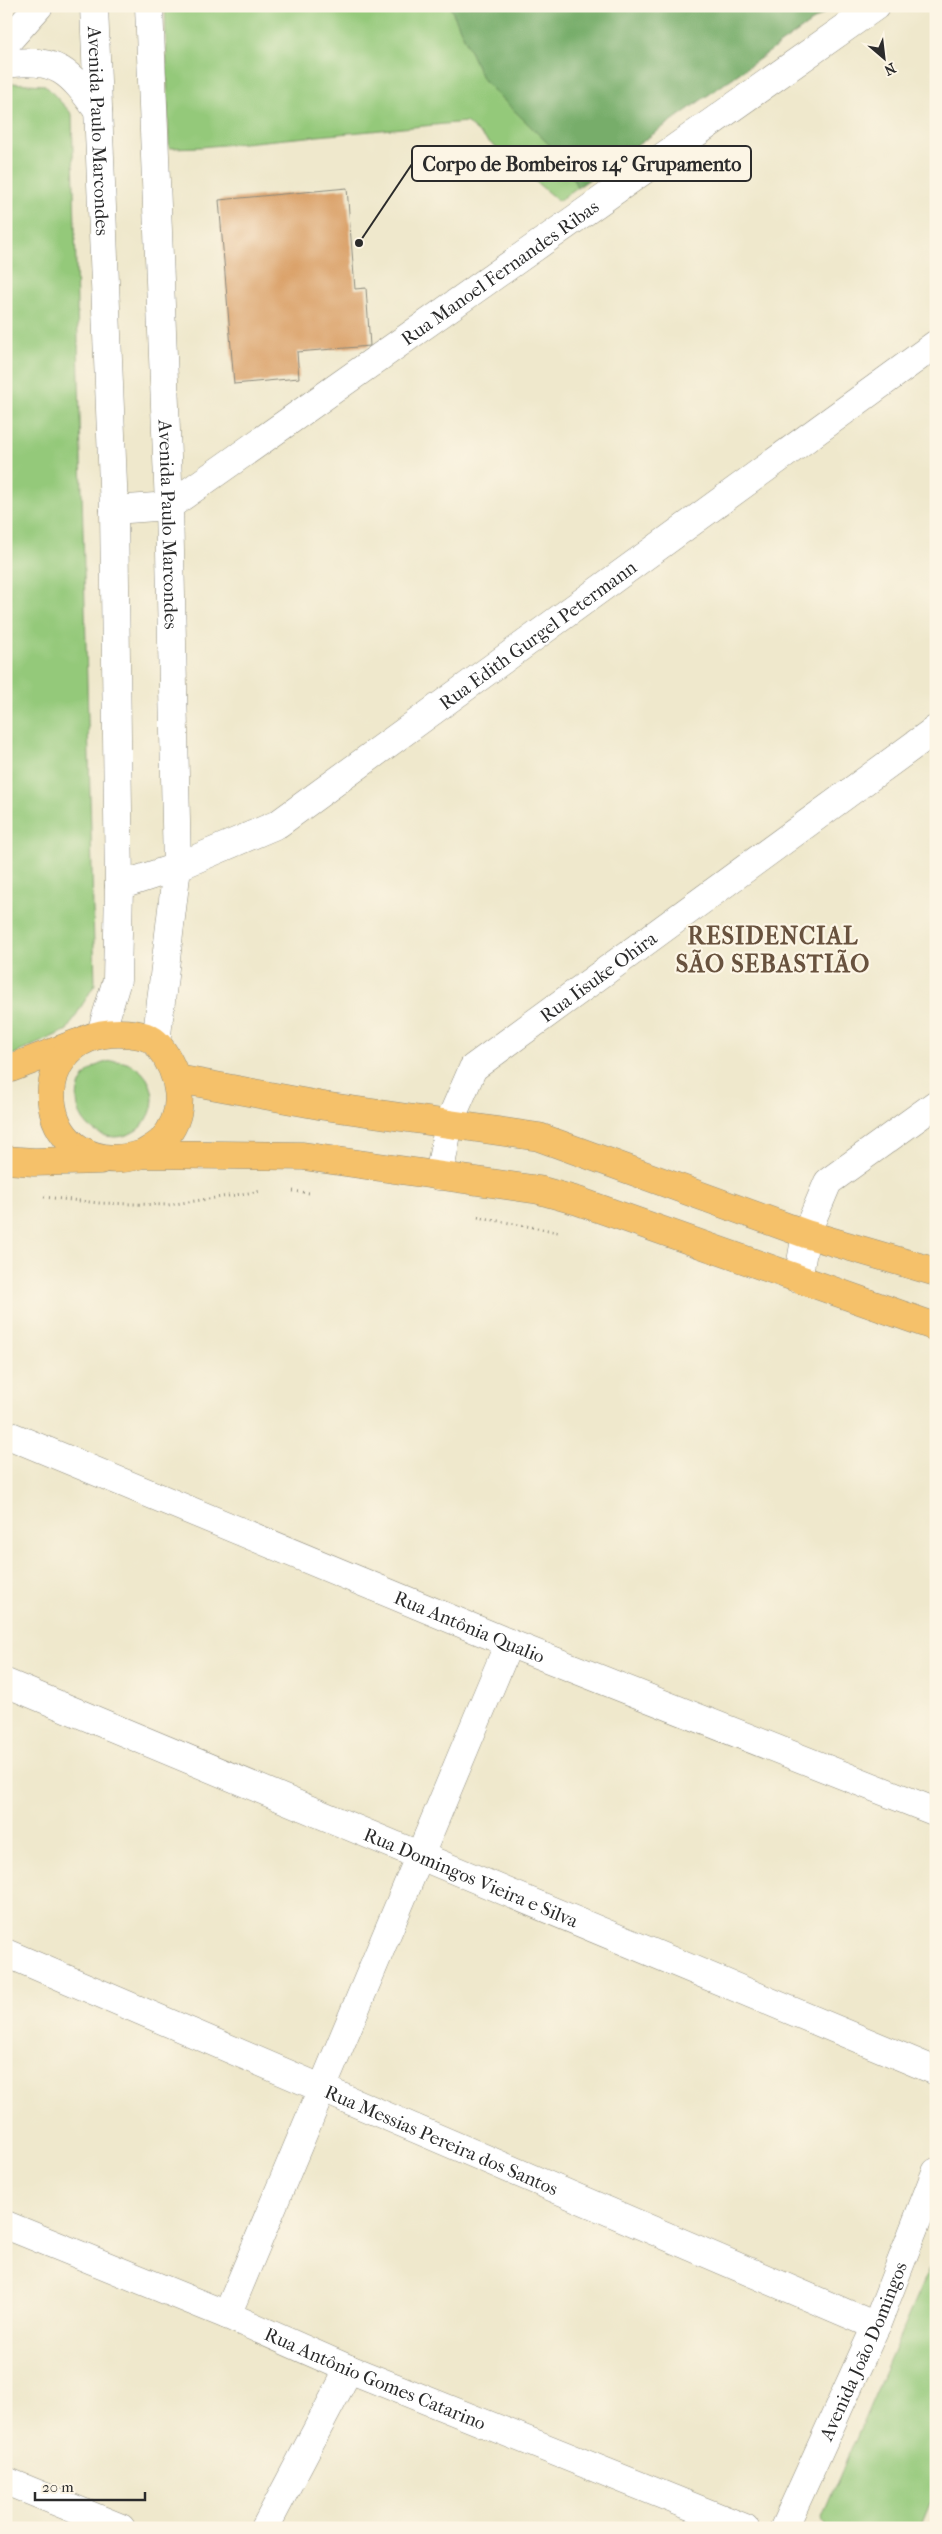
<svg xmlns="http://www.w3.org/2000/svg" width="942" height="2534" font-family="'IM FELL French Canon',serif">
  <rect width="100%" height="100%" fill="#fcf5e5"/>
  <filter id="ink" filterUnits="userSpaceOnUse"><feTurbulence type="fractalNoise" baseFrequency=".02" numOctaves="2"/><feDisplacementMap in="SourceGraphic" scale="10" xChannelSelector="R" yChannelSelector="G"/><feConvolveMatrix kernelMatrix="1 2 1 2 8 2 1 2 1" color-interpolation-filters="sRGB"/></filter>
  <filter id="wash" filterUnits="userSpaceOnUse"><feTurbulence type="fractalNoise" baseFrequency=".0096" numOctaves="4" result="noise"/><feDisplacementMap in="SourceGraphic" scale="20" xChannelSelector="R" yChannelSelector="G"/><feGaussianBlur stdDeviation="1.12" result="paint"/><feColorMatrix in="noise" values="0 0 0 0 0 0 0 0 0 0 0 0 0 0 0 0 0 1.4 0 .05"/><feComposite in="paint" operator="in"/></filter>
  <g filter="url(#wash)">
    <rect width="100%" height="100%" fill="#efe8cc"/>
    <g fill="#94c97a" stroke="#607a52">
      <path d="M 165,6 L 834,6 L 558,201 L 466,122 L 201,147 L 169,148 Z"/>
      <path d="M 10,83 L 45,85 L 72,114 L 95,984 L 67,1030 L 6,1058 L 6,86 Z"/>
      <circle cx="115" cy="1099" r="38"/>
      <path d="M 936,2253 L 936,2489 L 920,2528 L 827,2528 L 822,2517 Z"/>
    </g>
    <path fill="#77ad6a" stroke="#516c4a" d="M 450,6 L 834,6 L 577,188 L 566,161 L 483,80 Z"/>
    <g id="blocks">
      <path fill="#d89b60" d="M 347,188 L 355,289 L 366,288 L 370,346 L 297,352 L 299,378 L 234,384 L 219,200 Z"/>
    </g>
  </g>
  <g filter="url(#ink)">
    <use href="#blocks" fill-opacity="0" stroke="#8d8a7c" stroke-width="1"/>
    <g fill="none" stroke-linecap="round" stroke-linejoin="round">
      <defs>
        <g id="minor">
          <path id="s1" d="M 94,6 L 114,510 L 119,886 L 117,980 L 101,1033"/>
          <path id="s2" d="M 149,6 L 169,506 L 177,867 L 156,1043"/>
          <path d="M 6,43 L 39,6"/>
          <path d="M 6,64 C 57,56 71,73 98,111"/>
          <path id="s3" d="M 114,510 L 169,506 L 876,6"/>
          <path id="s4" d="M 119,886 L 177,867 L 278,824 L 936,344"/>
          <path id="s5" d="M 439,1176 L 449,1123 L 473,1068 L 936,729"/>
          <path d="M 798,1279 L 806,1234 L 828,1182 L 936,1104"/>
          <path id="s6" d="M 6,1434 L 509,1643 L 936,1812"/>
          <path id="s7" d="M 6,1683 L 936,2071"/>
          <path id="s8" d="M 6,1953 L 876,2326"/>
          <path id="s9" d="M 6,2225 L 227,2315 L 349,2369 L 745,2528"/>
          <path d="M 227,2315 L 509,1643"/>
          <path d="M 6,2481 L 121,2528"/>
          <path d="M 265,2528 L 349,2369"/>
          <path id="s10" d="M 784,2528 L 876,2326 L 936,2172"/>
        </g>
        <g id="major">
          <path d="M 6,1070 L 77,1043"/>
          <path d="M 178,1079 L 324,1106 L 539,1137 L 806,1234 L 936,1272"/>
          <path d="M 143,1154 C 149,1150 157,1146 162,1141 C 189,1112 180,1073 158,1045 C 150,1035 131,1033 119,1033 C 16,1033 36,1187 143,1154 L 303,1156 L 539,1190 L 578,1201 L 936,1327"/>
          <path d="M 6,1160 L 34,1162 L 100,1160"/>
        </g>
      </defs>
      <use href="#minor" stroke="#8d8a7c" stroke-width="29"/>
      <use href="#major" stroke="#8d8a7c" stroke-width="29"/>
      <g stroke="#8d8a7c" stroke-width="3" stroke-dasharray="1 4" stroke-linecap="butt">
        <path d="M 293,1191 L 309,1193"/>
        <path d="M 44,1197 L 99,1203 L 168,1205 L 262,1191"/>
        <path d="M 478,1217 L 558,1232"/>
      </g>
      <use href="#minor" stroke="#fff" stroke-width="28"/>
      <use href="#major" stroke="#f5c16b" stroke-width="28"/>
    </g>
  </g>
  <g text-anchor="middle" stroke-width="4.5" stroke-linejoin="round" paint-order="stroke">
    <g font-size="19" fill="#2b2b2b" stroke="#fcf5e5">
      <text dy="7" stroke="none"><textPath href="#s1" startOffset="125">Avenida Paulo Marcondes</textPath></text>
      <text dy="7" stroke="none"><textPath href="#s3" startOffset="460">Rua Manoel Fernandes Ribas</textPath></text>
      <text dy="7" stroke="none"><textPath href="#s2" startOffset="519">Avenida Paulo Marcondes</textPath></text>
      <text dy="7" stroke="none"><textPath href="#s4" startOffset="492">Rua Edith Gurgel Petermann</textPath></text>
      <text dy="7" stroke="none"><textPath href="#s5" startOffset="269">Rua Iisuke Ohira</textPath></text>
      <text dy="7" stroke="none"><textPath href="#s6" startOffset="502">Rua Antônia Qualio</textPath></text>
      <text dy="7" stroke="none"><textPath href="#s7" startOffset="504">Rua Domingos Vieira e Silva</textPath></text>
      <text dy="7" stroke="none"><textPath href="#s8" startOffset="474">Rua Messias Pereira dos Santos</textPath></text>
      <text dy="7" stroke="none"><textPath href="#s10" startOffset="194">Avenida João Domingos</textPath></text>
      <text dy="7" stroke="none"><textPath href="#s9" startOffset="400">Rua Antônio Gomes Catarino</textPath></text>
    </g>
    <g font-size="24" font-weight="bold" letter-spacing="1" fill="#68523e" stroke="#fcf5e5">
      <text x="773" y="944">RESIDENCIAL<tspan x="773" dy="28">SÃO SEBASTIÃO</tspan></text>
    </g>
  </g>
  <path fill="none" stroke="#2b2b2b" stroke-width="2" d="M359 243L412 164"/>
  <circle fill="#2b2b2b" stroke="#fcf5e5" stroke-width="2" cx="359" cy="243" r="5"/>
  <rect fill="#fcf5e5" stroke="#2b2b2b" stroke-width="2" x="412" y="146" width="339" height="35" rx="5"/>
  <g font-size="20" text-anchor="middle" font-weight="bold" fill="#2b2b2b">
    <text x="582" y="171">Corpo de Bombeiros 14° Grupamento</text>
  </g>
  <rect width="942" height="2534" fill="none" stroke="#fcf5e5" stroke-width="25"/>
  <g transform="translate(884 58) rotate(152)" stroke="#fcf5e5" stroke-width="4" paint-order="stroke">
  <path d="M0-4L9 19L0 12L-9 19Z" fill="#2b2b2b"/>
  <text y="-8" font-size="14" font-weight="bold" text-anchor="middle" fill="#2b2b2b">N</text>
  </g>
  <path d="M35 2492v8h110v-8" fill="none" stroke="#2b2b2b" stroke-width="2.5"/>
  <text x="42" y="2492" font-size="15" fill="#2b2b2b" stroke="#fcf5e5" stroke-width="4" paint-order="stroke">20 m</text>
</svg>
